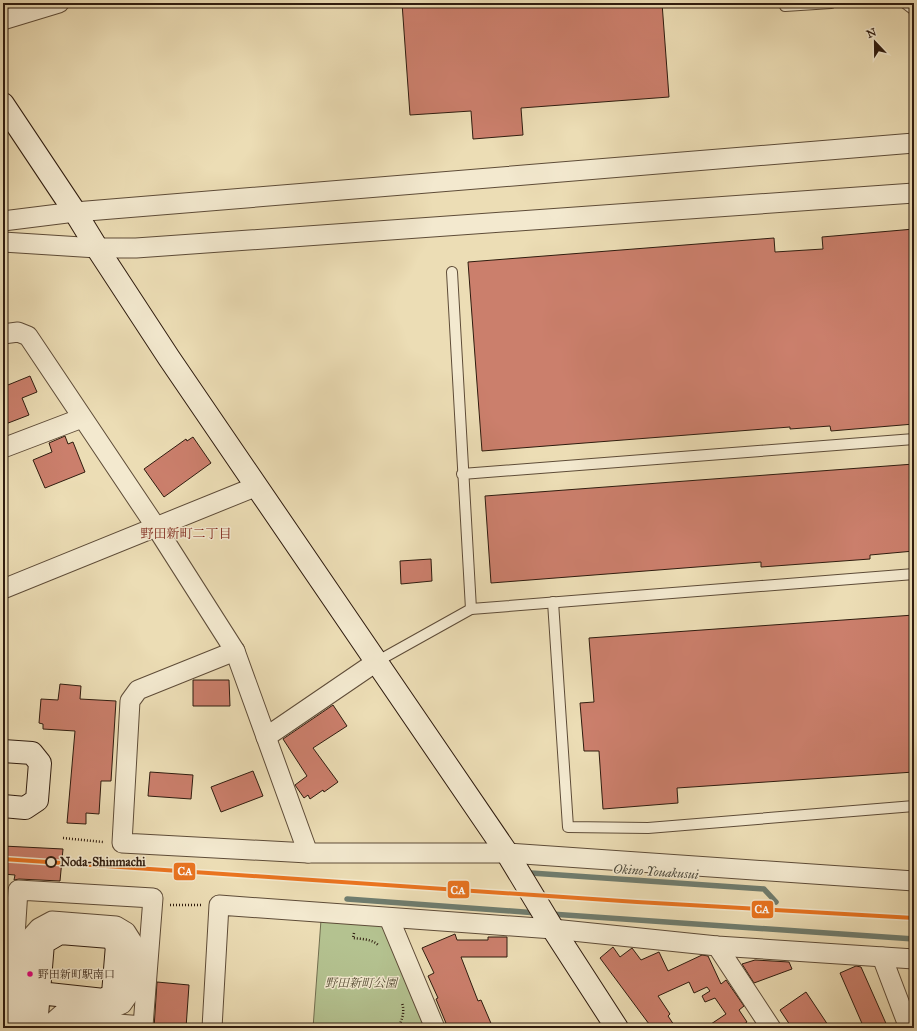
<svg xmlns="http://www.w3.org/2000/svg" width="917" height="1031" font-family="'IM FELL Great Primer','Noto Serif JP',serif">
  <rect width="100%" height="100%" fill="#ecddb5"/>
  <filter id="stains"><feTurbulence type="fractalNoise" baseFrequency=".005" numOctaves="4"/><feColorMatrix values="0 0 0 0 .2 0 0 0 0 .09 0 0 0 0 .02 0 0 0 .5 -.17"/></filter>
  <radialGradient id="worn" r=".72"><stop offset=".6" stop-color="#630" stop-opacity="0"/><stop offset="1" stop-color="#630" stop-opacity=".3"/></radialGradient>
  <path fill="#b4c290" stroke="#726f50" d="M 321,920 L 385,925 L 426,1028 L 313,1028 Z"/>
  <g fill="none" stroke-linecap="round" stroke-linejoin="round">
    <g stroke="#6f7c6e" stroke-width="5.5">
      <path d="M 3,8 L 17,3"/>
      <path d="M 531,873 L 764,889 L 776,902"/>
      <path d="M 347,899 L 537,913"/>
      <path d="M 551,914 L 914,939"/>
    </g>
  </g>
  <g fill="#cb7f6c" stroke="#2f1c0f">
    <path d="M 402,3 L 662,3 L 669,97 L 521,108 L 523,135 L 473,139 L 471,111 L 410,115 Z"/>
    <path d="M 914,229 L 914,424 L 831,431 L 830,426 L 790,429 L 790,427 L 482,451 L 468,262 L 774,238 L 775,252 L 823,249 L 822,237 Z"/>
    <path d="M 30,376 L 37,392 L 22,398 L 29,415 L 3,425 L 3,387 Z"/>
    <path d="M 65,436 L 68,444 L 73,442 L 85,472 L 45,488 L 33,460 L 52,452 L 49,443 Z"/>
    <path d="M 193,437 L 211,463 L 164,497 L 144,469 L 186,439 L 187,441 Z"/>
    <path d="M 914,464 L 914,551 L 870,555 L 870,559 L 761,567 L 761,562 L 491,583 L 485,496 Z"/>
    <path d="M 431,559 L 432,581 L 401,584 L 400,561 Z"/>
    <path d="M 914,615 L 914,772 L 677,788 L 678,803 L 603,809 L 599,751 L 584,751 L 580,703 L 594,702 L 589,638 Z"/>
    <path d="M 193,680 L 229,680 L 230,706 L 193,706 Z"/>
    <path d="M 60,684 L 81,686 L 80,699 L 116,701 L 111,781 L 101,781 L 99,814 L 86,813 L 86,824 L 67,823 L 75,731 L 43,729 L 43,724 L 39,723 L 41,699 L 58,700 Z"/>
    <path d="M 333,705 L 347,726 L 313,748 L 338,782 L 324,792 L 323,790 L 310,799 L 308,795 L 304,798 L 295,785 L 307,776 L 283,739 Z"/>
    <path d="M 253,771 L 263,796 L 221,812 L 211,787 Z"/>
    <path d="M 150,772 L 193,775 L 191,799 L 148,796 Z"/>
    <path d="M 3,846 L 63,849 L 60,881 L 19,879 L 14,880 L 15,875 L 3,874 Z"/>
    <path d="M 455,934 L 457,940 L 488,940 L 488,937 L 507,937 L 507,957 L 461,957 L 478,1001 L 481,1000 L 493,1028 L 448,1028 L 436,999 L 438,998 L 428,976 L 434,973 L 422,948 Z"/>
    <path d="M 613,947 L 620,957 L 632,948 L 641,960 L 659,952 L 668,971 L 702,955 L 708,956 L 721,984 L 726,980 L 744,1006 L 739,1010 L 747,1022 L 739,1028 L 705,1028 L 726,1014 L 715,998 L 705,1002 L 702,996 L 710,991 L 707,987 L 694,993 L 689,982 L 658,996 L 670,1014 L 668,1016 L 676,1028 L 652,1028 L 600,958 Z"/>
    <path d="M 755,960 L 789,962 L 792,969 L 754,983 L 742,964 Z"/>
    <path d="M 856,966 L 861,967 L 888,1028 L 864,1028 L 840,973 Z"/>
    <path d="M 157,982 L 189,985 L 186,1028 L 154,1028 Z"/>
    <path d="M 806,992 L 830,1028 L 792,1028 L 780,1010 Z"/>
  </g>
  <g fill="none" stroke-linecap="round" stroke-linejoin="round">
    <defs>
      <g id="lane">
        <path d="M 784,3 L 785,6 L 831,3"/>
        <path d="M 905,3 L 914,10"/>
        <path d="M 452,272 L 471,609"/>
        <path d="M 462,474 L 914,439"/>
        <path d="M 553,602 L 568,827 L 648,828 L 914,806"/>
        <path d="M 376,662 L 471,609 L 914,574"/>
      </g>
      <g id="street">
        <path d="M 3,20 L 59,3"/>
        <path d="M 3,221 L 75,212 L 914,143"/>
        <path d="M 3,242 L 97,248 L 136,248 L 914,193"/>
        <path d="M 3,334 L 18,332 L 28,336 L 156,527 L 235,651 L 308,853"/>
        <path d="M 3,448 L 82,418"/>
        <path d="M 3,589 L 257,486"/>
        <path d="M 235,651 L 138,690 L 130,701 L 122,843 L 308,853 L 507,853 L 914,881"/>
        <path d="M 266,737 L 376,662"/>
        <path d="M 389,918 L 435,1028"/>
        <path d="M 717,946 L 771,1028"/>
        <path d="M 882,957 L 909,1028"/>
        <path d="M 9,1028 L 18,890 L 153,898 L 143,1026 L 80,1021 L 72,1028"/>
        <path d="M 24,1028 L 31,937 L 39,928 L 52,921 L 116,926 L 126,932 L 133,943 L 129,994 L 122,1004 L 106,1011 L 75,1008 L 63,1013 L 54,1021 L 49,1028"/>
        <path d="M 212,1028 L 219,905 L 553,929 L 717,946 L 914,959"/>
      </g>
      <g id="secondary">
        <path d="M 3,104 L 75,212 L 97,248 L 169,358 L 507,853 L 553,929 L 617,1028"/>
        <path d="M 3,751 L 32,753 L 40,763 L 37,800 L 25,808 L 3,806"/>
        <path d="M 36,1028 L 43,943 L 60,933 L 110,937 L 117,945 L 113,994 L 104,1000 L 39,993"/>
      </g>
    </defs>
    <use href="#lane" stroke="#5e4c38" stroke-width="12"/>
    <use href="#street" stroke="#5e4c38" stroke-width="21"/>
    <use href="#secondary" stroke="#2f1c0f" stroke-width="24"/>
    <g stroke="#2f1c0f" stroke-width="2.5" stroke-dasharray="1 2" stroke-linecap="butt">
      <path d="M 63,838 L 103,842"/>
      <path d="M 170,905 L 201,905"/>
      <path d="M 354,933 L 353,938 C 362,939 373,939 379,946"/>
      <path d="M 398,1028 C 402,1020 405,1012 402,1003"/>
    </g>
    <use href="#lane" stroke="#f3e9cf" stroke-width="10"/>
    <use href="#street" stroke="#f3e9cf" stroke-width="19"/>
    <use href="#secondary" stroke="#f3e9cf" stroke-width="22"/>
    <defs>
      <path id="rail-1" d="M 3,859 L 637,902 L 914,918"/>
    </defs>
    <use href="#rail-1" stroke="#f3e9cf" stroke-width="7"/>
    <use href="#rail-1" stroke="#ea7420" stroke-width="4"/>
  </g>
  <circle fill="#f3e9cf" stroke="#2f1c0f" stroke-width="2" cx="51" cy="862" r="5"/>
  <circle fill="#e5007d" stroke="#f3e9cf" stroke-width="1.5" cx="30" cy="974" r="3.5"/>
  <g text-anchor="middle" stroke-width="3" stroke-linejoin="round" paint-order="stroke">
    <g font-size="11" fill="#2f1c0f" stroke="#f3e9cf" text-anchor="start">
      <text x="38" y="978">野田新町駅南口</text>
    </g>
    <g font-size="12" font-weight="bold" fill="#2f1c0f" stroke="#f3e9cf" text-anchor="start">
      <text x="60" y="866">Noda-Shinmachi</text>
    </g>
    <g font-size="12" font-style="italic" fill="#574e36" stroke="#f3e9cf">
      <text x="361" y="987">野田新町公園</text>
    </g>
    <g font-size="13" fill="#7a1f14" stroke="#f3e9cf">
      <text x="186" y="538">野田新町二丁目</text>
    </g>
    <g font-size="13" font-style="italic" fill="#4f4c3e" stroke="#f3e9cf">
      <text transform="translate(656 871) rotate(4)" y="5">Okino Youakusui</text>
    </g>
  </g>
  <g stroke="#f3e9cf" stroke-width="1.5">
    <rect x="173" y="862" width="23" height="19" rx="4" fill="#ea7420"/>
    <rect x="447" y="880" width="23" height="19" rx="4" fill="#ea7420"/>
    <rect x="751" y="900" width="23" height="19" rx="4" fill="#ea7420"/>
  </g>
  <g font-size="11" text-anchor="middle" font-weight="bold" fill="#fff">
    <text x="185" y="875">CA</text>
    <text x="458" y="894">CA</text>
    <text x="762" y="913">CA</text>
  </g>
  <rect width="917" height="1031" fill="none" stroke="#ecddb5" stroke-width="16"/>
  <rect x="4" y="4" width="909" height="1023" fill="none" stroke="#2f1c0f" stroke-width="2"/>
  <rect x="8" y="8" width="901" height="1015" fill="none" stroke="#2f1c0f"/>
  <g transform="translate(875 42) rotate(338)" stroke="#f3e9cf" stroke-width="3" paint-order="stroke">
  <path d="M0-3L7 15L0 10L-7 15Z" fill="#2f1c0f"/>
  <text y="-6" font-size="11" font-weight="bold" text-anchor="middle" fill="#2f1c0f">N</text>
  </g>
  <rect width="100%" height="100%" filter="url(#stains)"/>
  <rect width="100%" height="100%" fill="url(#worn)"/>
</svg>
